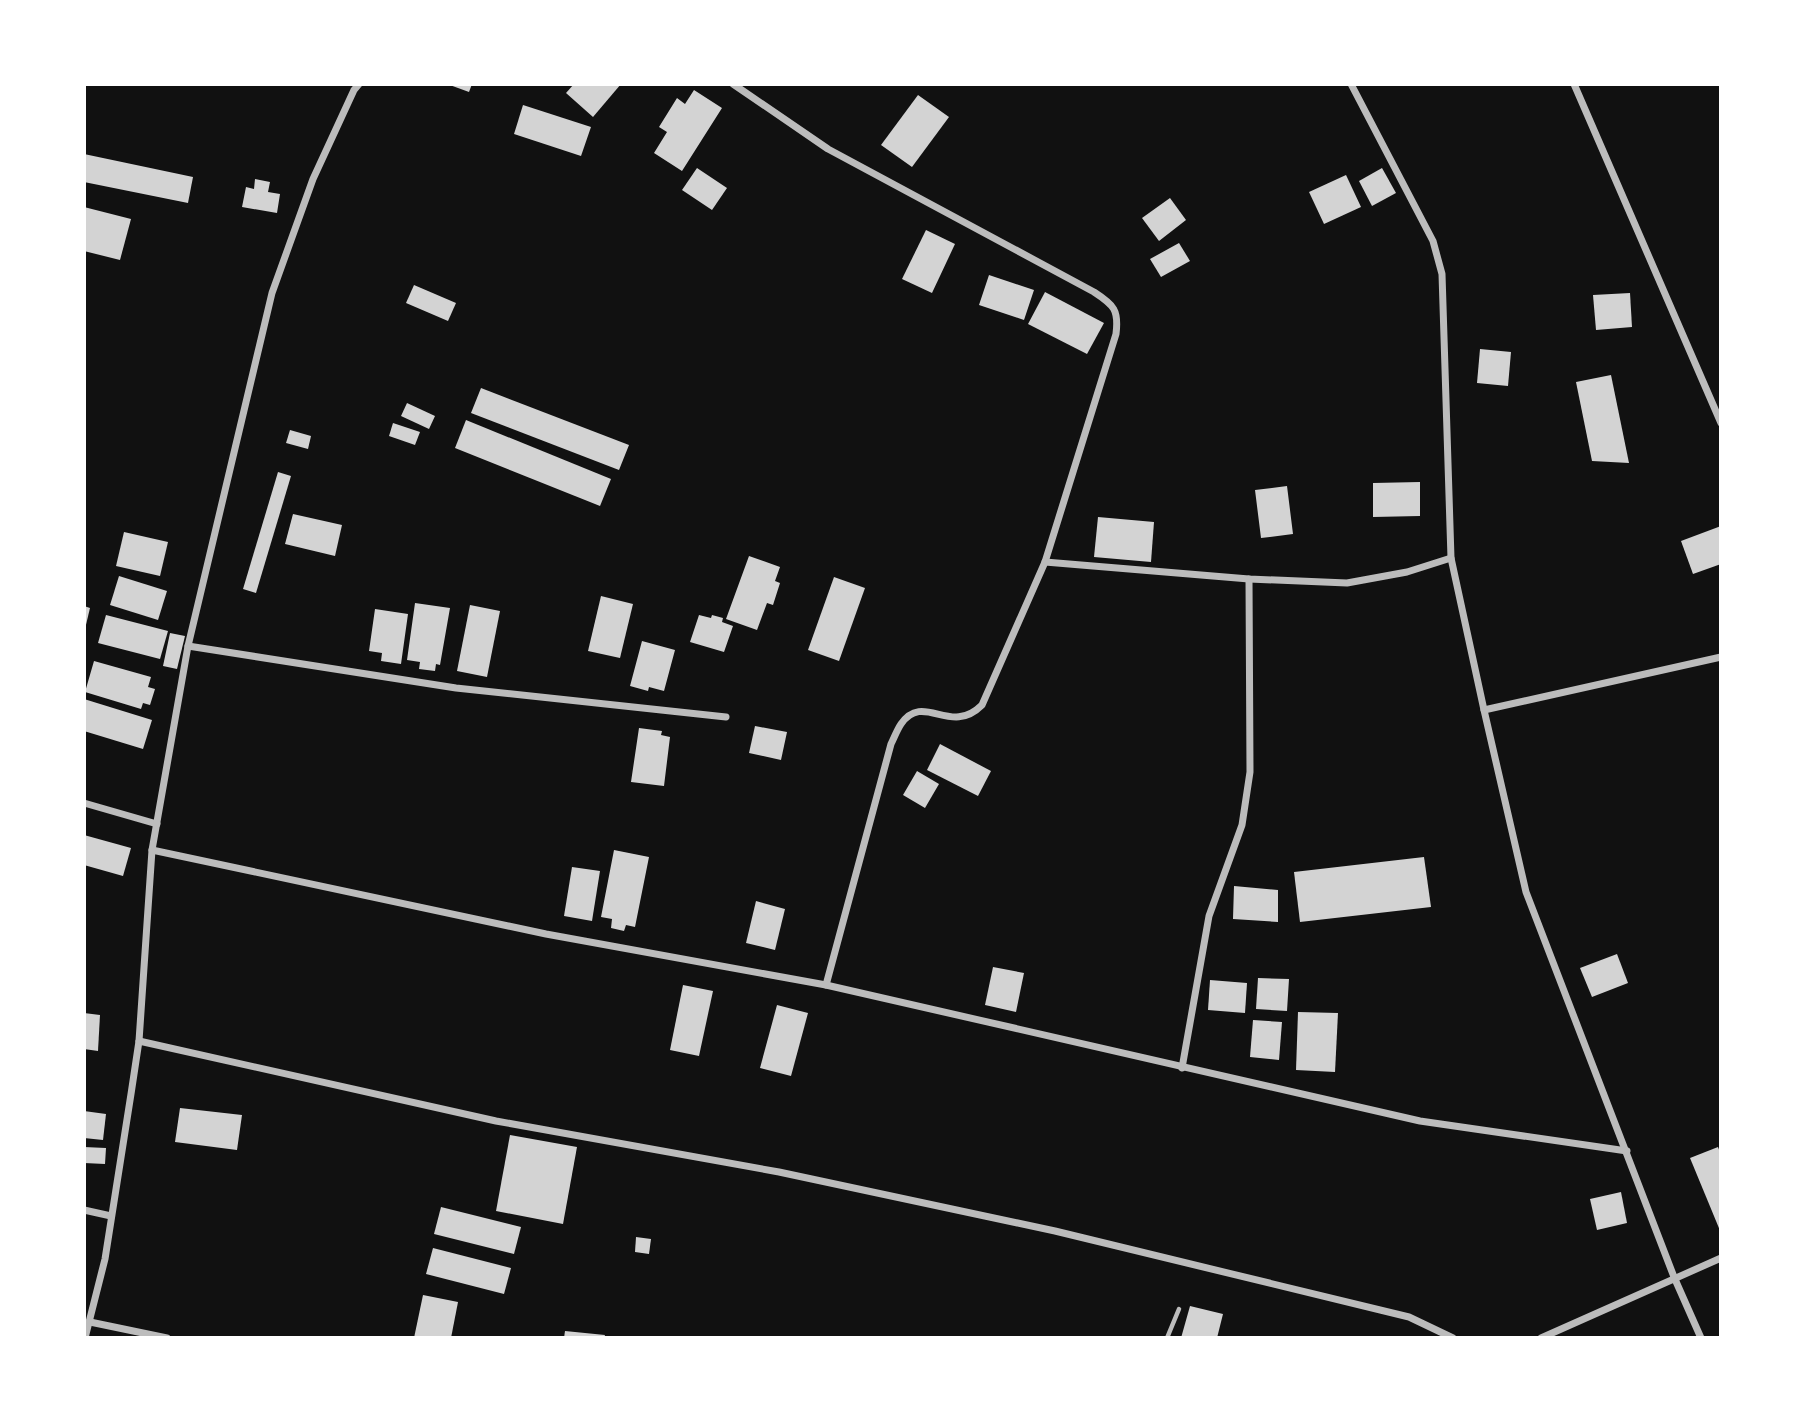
<svg xmlns="http://www.w3.org/2000/svg" width="1805" height="1422" font-family="Barlow,sans-serif">
  <rect width="100%" height="100%" fill="#111"/>
  <g fill="#d3d3d3">
    <path d="M 447,84 L 472,84 L 469,92 Z"/>
    <path d="M 574,84 L 621,84 L 593,117 L 566,93 Z"/>
    <path d="M 694,90 L 722,108 L 682,171 L 654,153 L 667,132 L 659,127 L 677,98 L 685,104 Z"/>
    <path d="M 918,95 L 949,117 L 912,167 L 881,145 Z"/>
    <path d="M 523,105 L 591,127 L 581,156 L 514,134 Z"/>
    <path d="M 84,154 L 193,177 L 188,203 L 84,182 Z"/>
    <path d="M 697,168 L 727,188 L 712,210 L 682,190 Z"/>
    <path d="M 1382,168 L 1396,193 L 1372,206 L 1359,181 Z"/>
    <path d="M 1346,175 L 1361,207 L 1324,224 L 1309,192 Z"/>
    <path d="M 255,179 L 270,182 L 268,192 L 280,194 L 277,213 L 242,207 L 246,187 L 254,189 Z"/>
    <path d="M 1170,198 L 1186,220 L 1159,241 L 1142,218 Z"/>
    <path d="M 84,207 L 131,219 L 120,260 L 84,251 Z"/>
    <path d="M 926,230 L 955,244 L 932,293 L 902,279 Z"/>
    <path d="M 1179,243 L 1190,261 L 1161,277 L 1150,259 Z"/>
    <path d="M 989,275 L 1034,290 L 1024,320 L 979,305 Z"/>
    <path d="M 414,285 L 456,303 L 448,321 L 406,303 Z"/>
    <path d="M 1045,292 L 1104,323 L 1087,354 L 1028,324 Z"/>
    <path d="M 1630,293 L 1632,327 L 1596,330 L 1593,295 Z"/>
    <path d="M 1480,349 L 1511,352 L 1508,386 L 1477,383 Z"/>
    <path d="M 1611,375 L 1629,463 L 1592,461 L 1576,382 Z"/>
    <path d="M 481,388 L 629,445 L 619,470 L 471,413 Z"/>
    <path d="M 407,403 L 435,416 L 429,429 L 401,416 Z"/>
    <path d="M 466,420 L 611,479 L 600,506 L 455,448 Z"/>
    <path d="M 393,423 L 420,432 L 415,445 L 389,436 Z"/>
    <path d="M 290,430 L 311,436 L 308,449 L 286,443 Z"/>
    <path d="M 278,472 L 291,476 L 256,593 L 243,589 Z"/>
    <path d="M 1420,482 L 1420,516 L 1373,517 L 1373,483 Z"/>
    <path d="M 1287,486 L 1293,534 L 1261,538 L 1255,490 Z"/>
    <path d="M 293,514 L 342,525 L 335,556 L 285,544 Z"/>
    <path d="M 1098,517 L 1154,522 L 1151,562 L 1094,557 Z"/>
    <path d="M 1721,526 L 1721,564 L 1693,574 L 1681,541 Z"/>
    <path d="M 124,532 L 168,542 L 160,576 L 116,566 Z"/>
    <path d="M 749,556 L 780,567 L 775,581 L 780,583 L 773,605 L 767,603 L 757,630 L 726,619 Z"/>
    <path d="M 119,576 L 167,591 L 158,620 L 110,605 Z"/>
    <path d="M 834,577 L 865,588 L 839,661 L 808,650 Z"/>
    <path d="M 601,596 L 633,604 L 620,658 L 588,651 Z"/>
    <path d="M 415,603 L 450,608 L 440,665 L 436,664 L 435,671 L 419,669 L 420,662 L 407,660 Z"/>
    <path d="M 470,605 L 500,611 L 487,677 L 457,671 Z"/>
    <path d="M 84,606 L 90,608 L 85,629 L 84,629 Z"/>
    <path d="M 375,609 L 408,614 L 401,664 L 381,661 L 382,653 L 369,651 Z"/>
    <path d="M 106,615 L 168,631 L 160,659 L 98,643 Z"/>
    <path d="M 699,615 L 711,618 L 712,615 L 723,618 L 722,622 L 733,626 L 724,652 L 690,642 Z"/>
    <path d="M 170,633 L 185,636 L 177,669 L 163,666 Z"/>
    <path d="M 642,641 L 675,650 L 664,691 L 649,687 L 648,691 L 630,686 Z"/>
    <path d="M 94,661 L 151,677 L 148,687 L 155,689 L 150,705 L 143,703 L 141,709 L 85,692 Z"/>
    <path d="M 84,699 L 152,720 L 143,749 L 84,731 Z"/>
    <path d="M 755,726 L 787,732 L 781,760 L 749,753 Z"/>
    <path d="M 639,728 L 662,731 L 661,735 L 670,737 L 664,786 L 631,782 Z"/>
    <path d="M 940,744 L 991,771 L 978,796 L 927,770 Z"/>
    <path d="M 917,771 L 939,784 L 925,808 L 903,795 Z"/>
    <path d="M 84,835 L 131,848 L 123,876 L 84,865 Z"/>
    <path d="M 614,850 L 649,857 L 635,927 L 626,925 L 624,931 L 611,928 L 612,919 L 601,917 Z"/>
    <path d="M 1424,857 L 1431,907 L 1300,922 L 1294,872 Z"/>
    <path d="M 572,867 L 600,871 L 592,921 L 564,916 Z"/>
    <path d="M 1234,886 L 1278,890 L 1278,922 L 1233,919 Z"/>
    <path d="M 756,901 L 785,909 L 775,950 L 746,943 Z"/>
    <path d="M 1617,954 L 1628,983 L 1592,997 L 1580,968 Z"/>
    <path d="M 993,967 L 1024,973 L 1016,1012 L 985,1005 Z"/>
    <path d="M 1258,978 L 1289,979 L 1287,1011 L 1256,1009 Z"/>
    <path d="M 1210,980 L 1247,983 L 1245,1013 L 1208,1010 Z"/>
    <path d="M 683,985 L 713,991 L 699,1056 L 670,1050 Z"/>
    <path d="M 777,1005 L 808,1013 L 791,1076 L 760,1068 Z"/>
    <path d="M 1298,1012 L 1338,1013 L 1335,1072 L 1296,1070 Z"/>
    <path d="M 84,1013 L 100,1015 L 98,1051 L 84,1049 Z"/>
    <path d="M 1253,1020 L 1282,1022 L 1279,1060 L 1250,1057 Z"/>
    <path d="M 180,1108 L 242,1115 L 237,1150 L 175,1142 Z"/>
    <path d="M 84,1111 L 106,1114 L 103,1140 L 84,1138 Z"/>
    <path d="M 510,1135 L 577,1147 L 563,1224 L 496,1211 Z"/>
    <path d="M 84,1147 L 106,1148 L 105,1164 L 84,1163 Z"/>
    <path d="M 1718,1147 L 1721,1155 L 1721,1233 L 1690,1158 Z"/>
    <path d="M 1621,1192 L 1627,1223 L 1597,1230 L 1590,1199 Z"/>
    <path d="M 441,1207 L 521,1227 L 514,1254 L 434,1234 Z"/>
    <path d="M 636,1237 L 651,1239 L 649,1254 L 635,1252 Z"/>
    <path d="M 433,1248 L 511,1268 L 504,1294 L 426,1274 Z"/>
    <path d="M 423,1295 L 458,1302 L 451,1338 L 414,1338 Z"/>
    <path d="M 1190,1306 L 1223,1314 L 1217,1338 L 1181,1338 Z"/>
    <path d="M 565,1331 L 605,1335 L 604,1338 L 564,1338 Z"/>
  </g>
  <g fill="none" stroke-linecap="round" stroke-linejoin="round">
    <path stroke="#bcbcbc" stroke-width="4.5" d="M 1167,1338 L 1179,1309"/>
    <g stroke="#bcbcbc" stroke-width="7">
      <path d="M 733,84 L 828,149 L 1094,292 C 1114,305 1119,310 1116,334 L 1045,562 L 982,705 C 950,737 924,691 901,724 C 897,730 894,738 891,744 L 826,985"/>
      <path d="M 1351,84 L 1433,241 L 1442,274 L 1451,558 L 1484,710 L 1526,892 L 1674,1277 L 1701,1338"/>
      <path d="M 1574,84 L 1721,423"/>
      <path d="M 1045,562 L 1249,579 L 1347,583 L 1407,572 L 1451,558"/>
      <path d="M 188,646 L 456,688 L 726,717"/>
      <path d="M 1484,710 L 1721,657"/>
      <path d="M 84,803 L 157,824"/>
      <path d="M 152,850 L 546,934 L 826,985 L 1420,1121 L 1627,1151"/>
      <path d="M 139,1041 L 496,1121 L 779,1172 L 1055,1231 L 1409,1317 L 1453,1338"/>
      <path d="M 1182,1068 L 1209,916 L 1242,825 L 1250,772 L 1249,579"/>
      <path d="M 84,1210 L 111,1216"/>
      <path d="M 90,1322 L 167,1338"/>
      <path d="M 85,1338 L 105,1259 L 131,1094 L 139,1041 L 152,850 L 188,646 L 272,293 L 313,179 L 354,90 L 359,84"/>
      <path d="M 1541,1338 L 1721,1258"/>
    </g>
  </g>
  <rect width="1805" height="1422" fill="none" stroke="#ffffff" stroke-width="172"/>
</svg>
